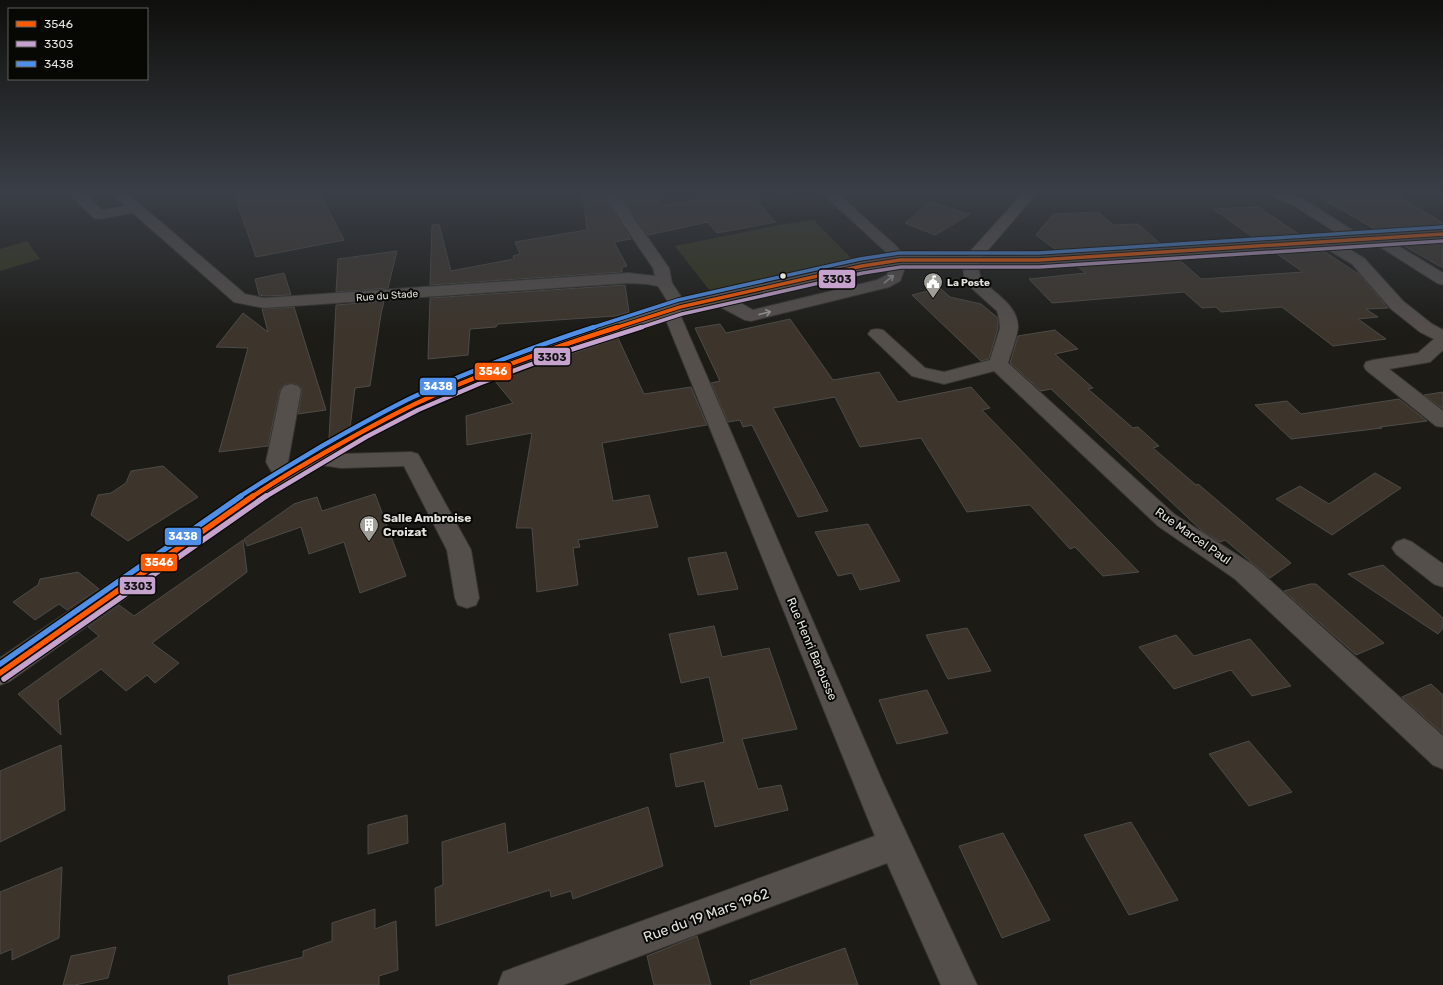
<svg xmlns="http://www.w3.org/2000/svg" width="1443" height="985" font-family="Rubik,sans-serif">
  <rect width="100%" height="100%" fill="#1c1b16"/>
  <path fill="#2c1e17" d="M 626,194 L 811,194 L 821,204 L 801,208 L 790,197 L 668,217 Z"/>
  <g fill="#34351b">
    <path d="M 814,220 L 854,261 L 710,291 L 675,246 L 785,224 Z"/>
    <path d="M 27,241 L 40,259 L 0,271 L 0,249 Z"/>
  </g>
  <g fill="#3d352c" stroke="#4d4b48">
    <path d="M 234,194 L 320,194 L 344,240 L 256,257 Z"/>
    <path d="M 619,194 L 654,194 L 662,206 L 738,194 L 750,194 L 776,222 L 717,233 L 708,222 L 648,235 Z"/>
    <path d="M 1314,194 L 1395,194 L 1443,223 L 1443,229 L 1380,232 Z"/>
    <path d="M 602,195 L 631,239 L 614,242 L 627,266 L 622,267 L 622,272 L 430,285 L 432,225 L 439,224 L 451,271 L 514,259 L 513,256 L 520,254 L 515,242 L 587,230 L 584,202 L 580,196 Z"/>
    <path d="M 929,202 L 970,214 L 935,235 L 905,223 Z"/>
    <path d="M 1258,207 L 1303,237 L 1257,240 L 1213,209 Z"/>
    <path d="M 1099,212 L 1113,225 L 1138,224 L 1163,246 L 1059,252 L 1036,235 L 1053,214 Z"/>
    <path d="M 1443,240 L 1443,268 L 1399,243 Z"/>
    <path d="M 1319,248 L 1360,275 L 1388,308 L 1366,309 L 1378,317 L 1358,319 L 1386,339 L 1333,346 L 1282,307 L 1221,312 L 1216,307 L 1202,308 L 1184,292 L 1052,303 L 1029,279 L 1086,273 L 1074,264 L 1176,257 L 1201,279 L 1303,272 L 1273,251 Z"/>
    <path d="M 397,251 L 388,288 L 336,292 L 338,259 Z"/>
    <path d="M 284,273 L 291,295 L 264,296 L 259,295 L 255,279 Z"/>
    <path d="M 625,285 L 629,312 L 615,316 L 498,324 L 496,327 L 470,329 L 468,355 L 428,359 L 430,298 Z"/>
    <path d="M 940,288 L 950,297 L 981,304 L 998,318 L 998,328 L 989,359 L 981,361 L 912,295 Z"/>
    <path d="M 384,301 L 381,314 L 370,386 L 355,388 L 350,428 L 329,439 L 336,305 Z"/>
    <path d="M 294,307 L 326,410 L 298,414 L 302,389 L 298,385 L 291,383 L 284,385 L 280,390 L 268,446 L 219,452 L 248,348 L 216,347 L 243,313 L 268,332 L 262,309 Z"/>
    <path d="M 790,319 L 833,380 L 879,372 L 898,402 L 971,387 L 990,408 L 982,410 L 1139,572 L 1103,576 L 1075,547 L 1070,549 L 1030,505 L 967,512 L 921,438 L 860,447 L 835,397 L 773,408 L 828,511 L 798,517 L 752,425 L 743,427 L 740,420 L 728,422 L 711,383 L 720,381 L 695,328 L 720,324 L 726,333 Z"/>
    <path d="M 1055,330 L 1078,349 L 1055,354 L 1093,388 L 1088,389 L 1133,428 L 1138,427 L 1159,446 L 1153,448 L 1196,485 L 1198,484 L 1291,563 L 1270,578 L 1225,540 L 1220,542 L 1202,531 L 1051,389 L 1041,391 L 1010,363 L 1018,336 Z"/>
    <path d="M 618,338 L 644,394 L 691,387 L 707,425 L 602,443 L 613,501 L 649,495 L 658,527 L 578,540 L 580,547 L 573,548 L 578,585 L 537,592 L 532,528 L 516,528 L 532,433 L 467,445 L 466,416 L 513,403 L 494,380 Z"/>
    <path d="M 1443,392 L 1443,409 L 1424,395 Z"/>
    <path d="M 1399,399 L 1427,421 L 1380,427 L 1382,428 L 1291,439 L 1255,405 L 1287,401 L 1301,414 Z"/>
    <path d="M 163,466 L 198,497 L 128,541 L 91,515 L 98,495 L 111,493 L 126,483 L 131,471 Z"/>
    <path d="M 1375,473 L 1401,488 L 1332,535 L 1276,499 L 1300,486 L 1329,504 Z"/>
    <path d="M 375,494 L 406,576 L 360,593 L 344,542 L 309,554 L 301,527 L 247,546 L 244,539 L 294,504 L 303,501 L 317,497 L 322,511 Z"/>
    <path d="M 868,524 L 900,581 L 860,590 L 852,573 L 838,576 L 815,532 Z"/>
    <path d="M 243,540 L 247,572 L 152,643 L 179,663 L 155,683 L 147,675 L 126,691 L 101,669 L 58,700 L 61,735 L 18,694 L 99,636 L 88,627 L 119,605 L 134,616 Z"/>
    <path d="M 726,552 L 738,589 L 698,595 L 688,558 Z"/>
    <path d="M 1383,565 L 1443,618 L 1443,628 L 1438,634 L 1348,574 Z"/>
    <path d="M 78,572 L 99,589 L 67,610 L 59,604 L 35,620 L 13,602 L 38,585 L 40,579 Z"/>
    <path d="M 1310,584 L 1316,584 L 1384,643 L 1356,655 L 1284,591 Z"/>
    <path d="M 714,626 L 722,657 L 769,648 L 797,729 L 742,739 L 758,789 L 781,785 L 788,810 L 715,827 L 704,781 L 676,787 L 670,754 L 724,742 L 709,677 L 681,683 L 669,634 Z"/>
    <path d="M 967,628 L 991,671 L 948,679 L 926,635 Z"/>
    <path d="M 1176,635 L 1194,656 L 1250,639 L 1291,686 L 1252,696 L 1231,670 L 1174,689 L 1139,647 Z"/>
    <path d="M 1431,684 L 1443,695 L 1443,734 L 1402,697 Z"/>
    <path d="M 927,690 L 948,733 L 897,744 L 879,700 Z"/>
    <path d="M 1249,741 L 1292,792 L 1249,806 L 1209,754 Z"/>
    <path d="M 61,745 L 65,810 L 0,842 L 0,771 Z"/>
    <path d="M 648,807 L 663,866 L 573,899 L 571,891 L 551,897 L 550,890 L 436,926 L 435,888 L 443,885 L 442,842 L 505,823 L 508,853 Z"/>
    <path d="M 407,815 L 408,843 L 368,854 L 368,825 Z"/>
    <path d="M 1131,822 L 1178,900 L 1129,915 L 1084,835 Z"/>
    <path d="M 1003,833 L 1050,920 L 1002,938 L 959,846 Z"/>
    <path d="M 62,867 L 59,938 L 12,960 L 12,949 L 0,954 L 0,892 Z"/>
    <path d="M 375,909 L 375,929 L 396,921 L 398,970 L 379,976 L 379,985 L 229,985 L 228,976 L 303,957 L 303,951 L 332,941 L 332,923 Z"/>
    <path d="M 697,936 L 711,985 L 654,985 L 647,956 Z"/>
    <path d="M 116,947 L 108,978 L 75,985 L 63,985 L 71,956 Z"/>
    <path d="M 845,948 L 858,985 L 751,985 L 750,981 Z"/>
  </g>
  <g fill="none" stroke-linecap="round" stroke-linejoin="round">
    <defs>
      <g id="minor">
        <path d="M 73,194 L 92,194 L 88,197 L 102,210 L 125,206 L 113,194 L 128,194 L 245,294 L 264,298 L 628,273 L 655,276 L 653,268 L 603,194 L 617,194 L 669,268 L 672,283 L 688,307 L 686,311 L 679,312 L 883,783 L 977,985 L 941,985 L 887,863 L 563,985 L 498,985 L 503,972 L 516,967 L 875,836 L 662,310 L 664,306 L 670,305 L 658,286 L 647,284 L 628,283 L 264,308 L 234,302 L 133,213 L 99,219 L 94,218 L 74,199 L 72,196 Z"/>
        <path d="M 823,194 L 838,194 L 895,245 L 908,260 L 900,281 L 889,287 L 751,321 L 745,320 L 711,302 L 709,298 L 711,294 C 725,291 741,304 753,310 L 877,280 L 887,275 L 892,260 L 885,251 Z"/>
        <path d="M 1271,194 L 1291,194 L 1302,198 L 1360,235 L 1443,230 L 1443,238 L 1392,242 L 1443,273 L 1443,285 L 1437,283 L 1374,243 L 1342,245 L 1364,258 L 1403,301 L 1432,324 L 1443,330 L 1443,350 L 1430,362 L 1389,369 L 1443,411 L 1443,427 L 1436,426 L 1366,370 L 1364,366 L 1366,362 L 1373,360 L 1418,353 L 1434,339 L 1420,332 L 1391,309 L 1352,264 L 1322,246 L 1039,265 L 978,266 L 981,280 C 995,293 1018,306 1018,327 C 1017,338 1011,352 1008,363 L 1174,514 L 1253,565 L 1443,736 L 1443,769 L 1433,765 L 1235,579 L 1158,526 L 994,371 L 944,384 L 912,376 L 868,334 L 871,330 L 877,329 L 883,330 L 925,368 L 944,372 L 990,360 L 1000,328 L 999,318 L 997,311 L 965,282 L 962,261 L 964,258 L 970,256 L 1039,255 L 1341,236 L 1292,204 L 1273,197 Z"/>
        <path d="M 291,384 L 298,386 L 301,390 L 288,462 L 296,476 L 293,481 L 285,483 L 277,481 L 266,462 L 281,390 L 284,386 Z"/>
        <path d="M 316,451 L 341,454 L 411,452 L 418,454 L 471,550 L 479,598 L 476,605 L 467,608 L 458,605 L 455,598 L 447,550 L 404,466 L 341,468 L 309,463 L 305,458 L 309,453 Z"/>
        <path d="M 1404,539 L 1412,542 L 1443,564 L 1443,587 L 1434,584 L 1396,554 L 1392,548 L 1396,542 Z"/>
      </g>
      <path id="major" d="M 1022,194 L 1036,194 L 976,264 L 970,266 L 900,265 L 862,271 L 685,311 L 571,348 L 485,381 L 422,408 L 370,436 L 279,489 L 10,681 L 0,685 L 0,658 L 263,479 L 356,426 L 408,400 L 471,373 L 559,340 L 680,302 L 862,261 L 900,255 L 966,256 Z"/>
    </defs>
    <use href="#minor" stroke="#373633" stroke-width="2"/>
    <use href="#major" stroke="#373633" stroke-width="2"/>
    <use href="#minor" fill="#554f4c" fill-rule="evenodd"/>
    <use href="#major" fill="#625954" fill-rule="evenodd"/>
    <defs>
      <path id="bus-1-far2" d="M 615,328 L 680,307 L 862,266 L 900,260 L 1039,260 L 1443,234"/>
      <path id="bus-1-far1" d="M 252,497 C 275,481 300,467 324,453 C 354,436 384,419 415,404 C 480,373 549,349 618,327"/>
      <path id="bus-1" d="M 0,673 L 253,496"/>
      <path id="bus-2-far2" d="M 639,328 L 682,314 L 863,273 L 901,267 L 1039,267 L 1443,241"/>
      <path id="bus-2-far1" d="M 265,497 L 366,437 L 418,410 L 481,383 L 567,351 L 642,327"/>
      <path id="bus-2" d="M 4,679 L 266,496"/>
      <path id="bus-3-far2" d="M 591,328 L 678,300 L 860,259 L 899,253 L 1039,253 L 1443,227"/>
      <path id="bus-3-far1" d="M 239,497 C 266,479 294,463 322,446 C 352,429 382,412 413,397 C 472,370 533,347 594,327"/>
      <path id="bus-3" d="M 0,664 L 241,496"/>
    </defs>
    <use href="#bus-1-far2" stroke="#070704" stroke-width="5.5"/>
    <use href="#bus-1-far1" stroke="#070704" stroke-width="7"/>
    <use href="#bus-1" stroke="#070704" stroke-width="8"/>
    <use href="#bus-2-far2" stroke="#070704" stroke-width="5.5"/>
    <use href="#bus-2-far1" stroke="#070704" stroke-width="7"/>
    <use href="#bus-2" stroke="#070704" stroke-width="8"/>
    <use href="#bus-3-far2" stroke="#070704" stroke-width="5.5"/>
    <use href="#bus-3-far1" stroke="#070704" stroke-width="7"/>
    <use href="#bus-3" stroke="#070704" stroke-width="8"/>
    <use href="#bus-1-far2" stroke="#ff5a00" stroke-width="3.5"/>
    <use href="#bus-1-far1" stroke="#ff5a00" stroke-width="4.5"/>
    <use href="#bus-1" stroke="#ff5a00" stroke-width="5.5"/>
    <use href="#bus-2-far2" stroke="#c5a3cd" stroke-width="3.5"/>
    <use href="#bus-2-far1" stroke="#c5a3cd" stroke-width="4.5"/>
    <use href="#bus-2" stroke="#c5a3cd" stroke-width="5.5"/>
    <use href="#bus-3-far2" stroke="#4d8fe9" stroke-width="3.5"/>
    <use href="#bus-3-far1" stroke="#4d8fe9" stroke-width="4.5"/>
    <use href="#bus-3" stroke="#4d8fe9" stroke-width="5.5"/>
  </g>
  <defs><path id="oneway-shaft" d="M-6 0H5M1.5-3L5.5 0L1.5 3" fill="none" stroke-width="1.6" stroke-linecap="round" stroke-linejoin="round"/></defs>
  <g stroke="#9c9994">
    <use href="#oneway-shaft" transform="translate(889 279) rotate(-39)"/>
    <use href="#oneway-shaft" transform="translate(765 313) rotate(-14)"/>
  </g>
  <linearGradient id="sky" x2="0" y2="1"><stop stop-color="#0f0f0c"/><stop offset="0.58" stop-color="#3a3f47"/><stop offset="1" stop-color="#3a3f47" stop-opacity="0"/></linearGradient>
  <rect width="1443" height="332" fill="url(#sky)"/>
  <defs>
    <symbol id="civic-pin" viewBox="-11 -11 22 30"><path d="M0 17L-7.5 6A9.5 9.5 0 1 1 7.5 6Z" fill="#9e9d97" stroke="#070704"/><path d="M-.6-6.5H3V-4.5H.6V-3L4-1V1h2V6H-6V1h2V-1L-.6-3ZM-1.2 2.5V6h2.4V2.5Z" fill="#fff"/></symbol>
    <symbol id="building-pin" viewBox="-11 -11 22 30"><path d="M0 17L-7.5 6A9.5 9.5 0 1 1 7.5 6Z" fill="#9e9d97" stroke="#070704"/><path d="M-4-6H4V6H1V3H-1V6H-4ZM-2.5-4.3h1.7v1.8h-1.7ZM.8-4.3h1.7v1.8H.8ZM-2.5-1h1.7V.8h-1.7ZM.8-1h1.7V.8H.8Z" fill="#fff"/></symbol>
  </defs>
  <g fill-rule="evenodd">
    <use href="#civic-pin" x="922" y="271" width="22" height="30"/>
    <use href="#building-pin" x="358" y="514" width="22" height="30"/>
  </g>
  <circle fill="#e4e3dd" stroke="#070704" stroke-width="1.5" cx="783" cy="276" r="3.5"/>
  <g text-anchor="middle" stroke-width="4" stroke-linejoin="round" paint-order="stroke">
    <g font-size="10" font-weight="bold" fill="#e4e3dd" stroke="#070704" text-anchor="start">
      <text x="947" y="286">La Poste</text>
    </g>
    <g font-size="10" fill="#e4e3dd" stroke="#070704">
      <text transform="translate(387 295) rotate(-4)" y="4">Rue du Stade</text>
    </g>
    <g font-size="12" font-weight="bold" fill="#e4e3dd" stroke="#070704" text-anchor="start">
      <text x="383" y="522">Salle Ambroise<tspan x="383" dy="14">Croizat</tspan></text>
    </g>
    <g font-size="12" fill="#e4e3dd" stroke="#070704">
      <text transform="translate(1193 536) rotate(35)" y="4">Rue Marcel Paul</text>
      <text transform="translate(812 649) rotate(67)" y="4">Rue Henri Barbusse</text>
    </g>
    <g font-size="14" fill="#e4e3dd" stroke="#070704">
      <text transform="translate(706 915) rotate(-20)" y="5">Rue du 19 Mars 1962</text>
    </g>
  </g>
  <g stroke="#070704" stroke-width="1.5">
    <rect x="818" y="269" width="38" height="20" rx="4" fill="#c5a3cd"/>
    <rect x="533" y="347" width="38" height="19" rx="4" fill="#c5a3cd"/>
    <rect x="474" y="362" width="38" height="19" rx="4" fill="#ff5a00"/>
    <rect x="419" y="377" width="38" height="19" rx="4" fill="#4d8fe9"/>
    <rect x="164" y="527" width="38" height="19" rx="4" fill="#4d8fe9"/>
    <rect x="140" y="553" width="38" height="19" rx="4" fill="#ff5a00"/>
    <rect x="119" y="576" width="37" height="19" rx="4" fill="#c5a3cd"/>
  </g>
  <g font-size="11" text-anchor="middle" font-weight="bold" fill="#fff">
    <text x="493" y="375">3546</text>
    <text x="438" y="390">3438</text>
    <text x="183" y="540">3438</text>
    <text x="159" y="566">3546</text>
  </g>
  <g font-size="11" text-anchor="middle" font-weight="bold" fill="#111">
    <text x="837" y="283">3303</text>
    <text x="552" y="361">3303</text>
    <text x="138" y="590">3303</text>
  </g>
  <rect x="8" y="8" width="140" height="72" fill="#070704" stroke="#5f5f5b"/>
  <rect x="16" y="21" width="20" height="6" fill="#ff5a00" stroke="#5f5f5b"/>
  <text x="44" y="28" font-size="12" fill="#e4e3dd">3546</text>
  <rect x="16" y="41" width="20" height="6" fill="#c5a3cd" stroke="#5f5f5b"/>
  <text x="44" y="48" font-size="12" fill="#e4e3dd">3303</text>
  <rect x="16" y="61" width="20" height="6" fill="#4d8fe9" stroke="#5f5f5b"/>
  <text x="44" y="68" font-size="12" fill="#e4e3dd">3438</text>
</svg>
